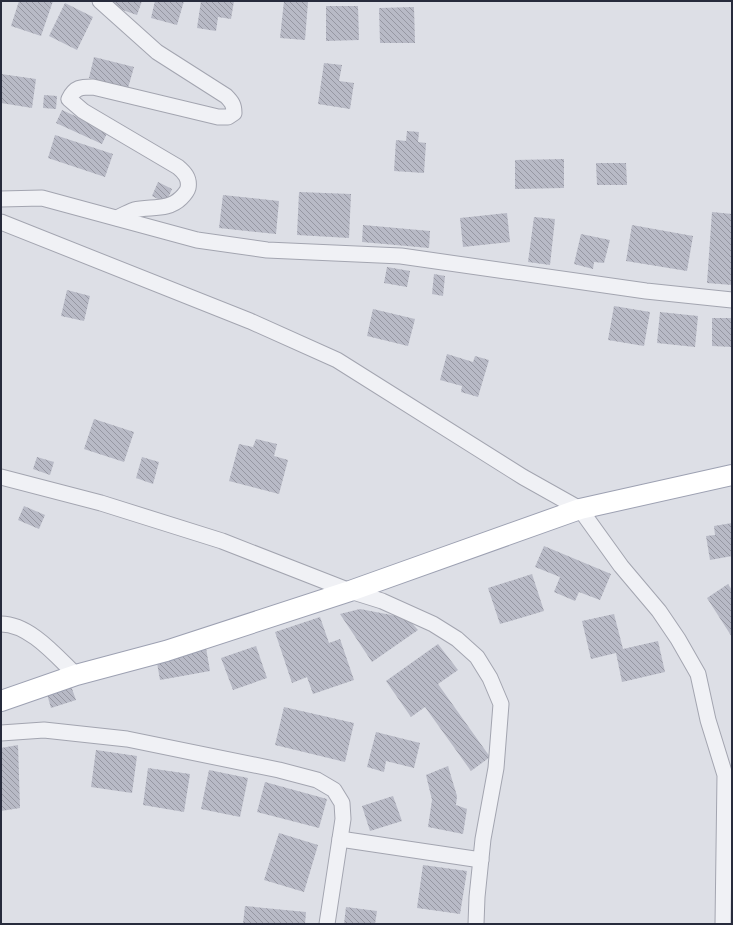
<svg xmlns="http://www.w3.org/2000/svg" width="733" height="925" font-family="'Titillium Web',sans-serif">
  <defs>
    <pattern id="building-back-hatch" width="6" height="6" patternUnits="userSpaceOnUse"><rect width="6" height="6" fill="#b8bac6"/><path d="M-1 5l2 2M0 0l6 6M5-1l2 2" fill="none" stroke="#9697a2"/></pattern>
  </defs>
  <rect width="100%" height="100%" fill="#dddfe6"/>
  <g fill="url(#building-back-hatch)">
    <path d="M 19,1 L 53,1 L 41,36 L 11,26 Z"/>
    <path d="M 106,1 L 142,1 L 137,15 L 105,4 Z"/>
    <path d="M 155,1 L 184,1 L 177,25 L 151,18 Z"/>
    <path d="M 201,1 L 234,1 L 231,19 L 218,17 L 216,31 L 197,28 Z"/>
    <path d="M 284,1 L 308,2 L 305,40 L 280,38 Z"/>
    <path d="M 65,3 L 93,17 L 77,50 L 49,36 Z"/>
    <path d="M 326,6 L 358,6 L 359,40 L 326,41 Z"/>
    <path d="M 414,7 L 415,43 L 380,43 L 379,8 Z"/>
    <path d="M 94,57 L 134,67 L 128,88 L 89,78 Z"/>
    <path d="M 324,63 L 342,65 L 339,81 L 354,83 L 350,109 L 318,104 Z"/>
    <path d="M 1,74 L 36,79 L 32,108 L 1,103 Z"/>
    <path d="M 44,95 L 57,96 L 56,109 L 43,108 Z"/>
    <path d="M 62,110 L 108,131 L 102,144 L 56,123 Z"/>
    <path d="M 407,131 L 419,132 L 418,142 L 426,143 L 424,173 L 394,171 L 396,140 L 406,141 Z"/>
    <path d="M 55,135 L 113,154 L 105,177 L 48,158 Z"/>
    <path d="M 564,159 L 564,188 L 515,189 L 515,160 Z"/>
    <path d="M 596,163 L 626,163 L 627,185 L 597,185 Z"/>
    <path d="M 158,182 L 172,189 L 166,203 L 152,196 Z"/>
    <path d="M 299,192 L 351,194 L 349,238 L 297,235 Z"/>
    <path d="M 223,195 L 279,201 L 276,234 L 219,228 Z"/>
    <path d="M 712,212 L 732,214 L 732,285 L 707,283 Z"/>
    <path d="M 507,213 L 510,242 L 463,247 L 460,218 Z"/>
    <path d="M 534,217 L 555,219 L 550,265 L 528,262 Z"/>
    <path d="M 363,225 L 430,231 L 429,248 L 362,242 Z"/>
    <path d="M 632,225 L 693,236 L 687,271 L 626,261 Z"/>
    <path d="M 581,234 L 610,240 L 604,263 L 594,262 L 593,269 L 574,264 Z"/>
    <path d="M 387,267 L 410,271 L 407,287 L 384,283 Z"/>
    <path d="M 434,274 L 445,276 L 443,296 L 432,294 Z"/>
    <path d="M 67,290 L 90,296 L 84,321 L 61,316 Z"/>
    <path d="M 614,306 L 650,312 L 644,346 L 608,340 Z"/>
    <path d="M 373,309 L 415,319 L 408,346 L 367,336 Z"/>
    <path d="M 660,312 L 698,316 L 695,347 L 657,343 Z"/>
    <path d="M 712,318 L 732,318 L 732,347 L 712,346 Z"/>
    <path d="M 447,354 L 473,362 L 475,356 L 489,360 L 478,397 L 461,392 L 462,386 L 440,380 Z"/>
    <path d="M 94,419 L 134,432 L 124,462 L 84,449 Z"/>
    <path d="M 256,439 L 277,444 L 274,456 L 288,460 L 279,494 L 229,481 L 239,444 L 253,447 Z"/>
    <path d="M 37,457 L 54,462 L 50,475 L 33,469 Z"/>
    <path d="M 142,457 L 159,462 L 153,484 L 136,478 Z"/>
    <path d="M 24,506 L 45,515 L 39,529 L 18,520 Z"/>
    <path d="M 732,523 L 732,556 L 710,560 L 706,536 L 715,535 L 714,526 Z"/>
    <path d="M 544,546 L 611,574 L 600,600 L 579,592 L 575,601 L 554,592 L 560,577 L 535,567 Z"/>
    <path d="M 532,574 L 544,611 L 500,624 L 488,588 Z"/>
    <path d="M 728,584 L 732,590 L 732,637 L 707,598 Z"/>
    <path d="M 360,609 L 407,618 L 418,630 L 372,662 L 340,614 Z"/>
    <path d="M 614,614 L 623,649 L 658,641 L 665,672 L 622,682 L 616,653 L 591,659 L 582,621 Z"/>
    <path d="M 320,617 L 329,643 L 340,639 L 354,680 L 313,694 L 307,677 L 292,683 L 275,632 Z"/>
    <path d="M 438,644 L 458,670 L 438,684 L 490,757 L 471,771 L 425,707 L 411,717 L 386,681 Z"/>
    <path d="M 256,646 L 267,678 L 233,690 L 221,658 Z"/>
    <path d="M 206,648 L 210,671 L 160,680 L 156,657 Z"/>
    <path d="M 71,686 L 76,700 L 51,708 L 47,694 Z"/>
    <path d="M 284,707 L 354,723 L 345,762 L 275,745 Z"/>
    <path d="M 376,732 L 420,743 L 414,768 L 386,761 L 384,772 L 367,767 Z"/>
    <path d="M 18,745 L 20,808 L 1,811 L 1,748 Z"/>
    <path d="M 96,750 L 137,756 L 132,793 L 91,787 Z"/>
    <path d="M 448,766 L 457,796 L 456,805 L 467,809 L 463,834 L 428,827 L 432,800 L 426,775 Z"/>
    <path d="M 148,768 L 190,774 L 184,812 L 143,805 Z"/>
    <path d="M 209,770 L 248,778 L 240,817 L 201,809 Z"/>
    <path d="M 265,782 L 327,799 L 319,828 L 257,812 Z"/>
    <path d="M 393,796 L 402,821 L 370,831 L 362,806 Z"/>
    <path d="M 279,833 L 318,845 L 304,892 L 264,880 Z"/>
    <path d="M 423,865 L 467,871 L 460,914 L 417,908 Z"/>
    <path d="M 245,906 L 306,912 L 305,924 L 243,924 Z"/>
    <path d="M 346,907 L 377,911 L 375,924 L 344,924 Z"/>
  </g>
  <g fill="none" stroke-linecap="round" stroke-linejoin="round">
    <defs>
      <g id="minor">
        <path d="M 100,1 L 157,52 L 226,96 C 232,102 234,105 234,113 L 228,117 L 218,117 L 93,87 C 81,87 75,87 69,99 L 83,111 L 178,167 C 184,172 190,178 188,188 C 187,192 184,195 181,198 C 168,211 150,206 134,210 C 128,212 123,215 117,218"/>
        <path d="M 1,199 L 42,198 L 197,240 L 267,250 L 401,256 L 646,291 L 732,300"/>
        <path d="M 1,222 L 250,321 L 337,360 L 523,477 L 580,509 L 621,566 L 659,611 L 678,639 L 698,674 L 708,720 L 725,775 L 723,924"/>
        <path d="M 1,477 L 101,503 L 222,541 L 350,591 L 382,601 L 433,624 L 457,639 L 477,657 L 490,678 L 501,704 L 496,768 L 483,839 L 477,897 L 476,924"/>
        <path d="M 1,624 C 30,624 57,657 76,675"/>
        <path d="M 1,733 L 44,730 L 127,739 L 279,770 L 317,780 L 334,790 L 342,803 L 343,819 L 327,924"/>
        <path d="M 340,839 L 481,860"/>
      </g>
      <path id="major" d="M 1,701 L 76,675 L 166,651 L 350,591 L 580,509 L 732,475"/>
    </defs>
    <use href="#minor" stroke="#a3a5b0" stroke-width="17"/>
    <use href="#major" stroke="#9da1b2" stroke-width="22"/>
    <use href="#minor" stroke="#f0f1f5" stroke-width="15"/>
    <use href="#major" stroke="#fff" stroke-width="20"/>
  </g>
  <rect width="733" height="925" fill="none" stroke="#272b3c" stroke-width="4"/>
</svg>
